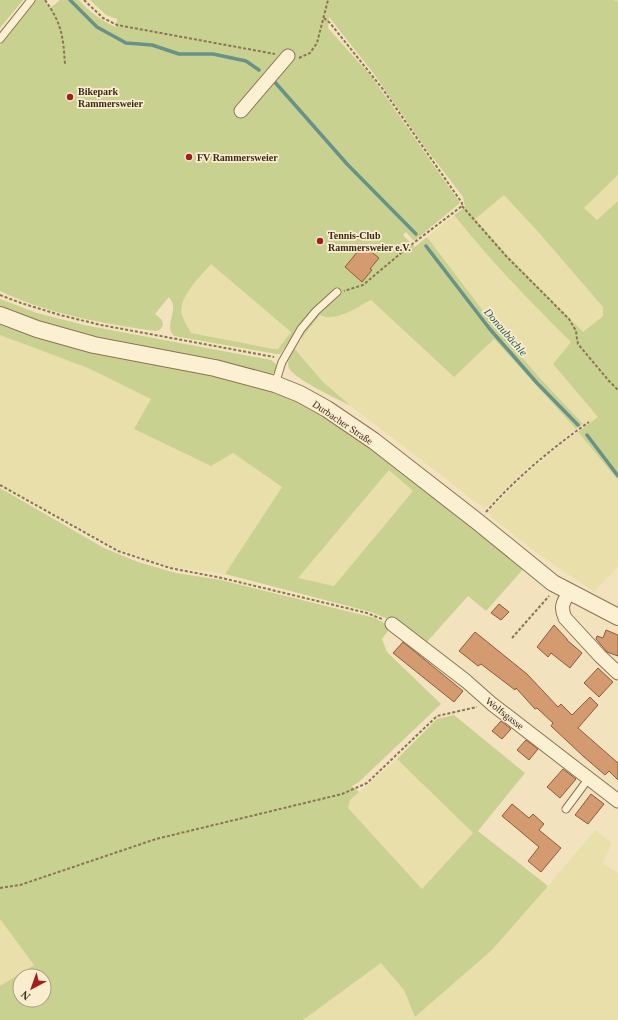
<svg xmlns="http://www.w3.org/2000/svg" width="618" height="1020" font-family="Georgia,serif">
  <rect width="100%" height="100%" fill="#f2e3be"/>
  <g fill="#e8dfaa">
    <path d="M 618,175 L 618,201 L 597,220 L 584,208 Z"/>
    <path d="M 504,194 L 540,234 L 603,307 L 603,315 L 583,333 L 506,254 L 475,219 Z"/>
    <path d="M 454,215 L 473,238 L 504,273 L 539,311 L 571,342 L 553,364 L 598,417 L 586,427 L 539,377 L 490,320 L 427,237 Z"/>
    <path d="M 211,263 L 291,332 L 278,349 L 274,349 L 191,333 L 182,315 L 182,307 L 186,294 Z"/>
    <path d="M 371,300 L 454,377 L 494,339 L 576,429 L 522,472 L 485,509 L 351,406 L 322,381 L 294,348 L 320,315 L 322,317 L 331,317 L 343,315 Z"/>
    <path d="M 0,335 L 88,368 L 151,399 L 134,429 L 211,466 L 233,453 L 282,487 L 225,574 L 171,567 L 118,549 L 0,484 Z"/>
    <path d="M 578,432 L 618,480 L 618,567 L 594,592 L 537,553 L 491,517 L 489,511 L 524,476 L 558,447 Z"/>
    <path d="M 389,470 L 413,491 L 334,586 L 298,578 Z"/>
    <path d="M 397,759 L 473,833 L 422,889 L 347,808 L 350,800 Z"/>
    <path d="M 595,830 L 612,843 L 602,863 L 618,873 L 618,1020 L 303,1020 L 381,963 L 404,990 L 415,1017 L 492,950 L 548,886 Z"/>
    <path d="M 0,919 L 34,965 L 0,986 Z"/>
  </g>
  <g fill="#c9d191" fill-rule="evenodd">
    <path d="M 0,0 L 23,0 L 0,28 Z"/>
    <path d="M 35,0 L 44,0 L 50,8 L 59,1 L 59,0 L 79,0 C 88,11 103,22 116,27 L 117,19 L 106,15 L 90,0 L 614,0 L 616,1 L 618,0 L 618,175 L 584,208 L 597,220 L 618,201 L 618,480 L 578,432 L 598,417 L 553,364 L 571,342 C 530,302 490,260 454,215 L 465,207 L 463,197 L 424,146 L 374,74 L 329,17 L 328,28 L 372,77 L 460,203 L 414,241 L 406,232 L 403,235 L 415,247 L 427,237 L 490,320 L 539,377 L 583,424 L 576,429 L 494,339 L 454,377 L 371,300 C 357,307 336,323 320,315 L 301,339 L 294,335 L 280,354 L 276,354 L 174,336 C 165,327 174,317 173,306 C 173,303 171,300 169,297 L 155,314 L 162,320 L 163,325 L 160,330 L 156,331 C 104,324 48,314 0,291 L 0,45 ZM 504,195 L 540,234 L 603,307 L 603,316 L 583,332 L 506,254 L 475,219 ZM 211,264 L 291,332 L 278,349 L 274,349 L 191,333 C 188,327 184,321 182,315 C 178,297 200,277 211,264 Z"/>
    <path d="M 0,299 L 37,313 L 84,325 L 271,360 L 276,364 C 277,371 275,372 269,375 L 235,364 L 205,358 L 151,350 L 57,329 L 0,309 Z"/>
    <path d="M 0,322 L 184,369 L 271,388 L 313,408 L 359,437 L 525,567 L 486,611 L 468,596 L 426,643 L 395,622 L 371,612 L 225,574 L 282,487 L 233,453 L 211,466 L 134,429 L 151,399 L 88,368 L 0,335 ZM 389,470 L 413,491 L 334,586 L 298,578 Z"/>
    <path d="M 294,348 L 322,381 L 351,406 C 339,400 294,379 289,368 C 286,362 291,354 294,348 Z"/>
    <path d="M 0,488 L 104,548 L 138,562 L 176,573 L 221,580 L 375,618 L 391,627 L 382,639 L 387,652 L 441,704 L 359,782 L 352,786 L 359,792 L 350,800 L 348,808 L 422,889 L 473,833 L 397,759 L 437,719 L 454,715 L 525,773 L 478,831 L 548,886 L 492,950 L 415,1017 L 404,990 L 381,963 L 303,1020 L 0,1020 L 0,986 L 34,965 L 0,919 ZM 20,976 L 44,976 L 44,1000 L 20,1000 Z"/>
  </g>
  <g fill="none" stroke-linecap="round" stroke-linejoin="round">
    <g stroke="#689288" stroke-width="3.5">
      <path d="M 70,0 L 97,27 L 126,43 L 152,45 L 179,54 L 213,54 L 246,61 L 259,70"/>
      <path d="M 273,80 L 347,164 L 416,234"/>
      <path d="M 426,246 L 489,328 L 537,383 L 578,425"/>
      <path d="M 587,435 L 618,476"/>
    </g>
  </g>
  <g fill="#d49a70" stroke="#8d5b38">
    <path d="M 363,245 L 379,258 L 370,269 L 372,270 L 362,282 L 345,267 Z"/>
    <path d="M 499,604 L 509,612 L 501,620 L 491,613 Z"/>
    <path d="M 554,625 L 567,639 L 567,640 L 582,653 L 570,668 L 551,653 L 548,657 L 537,647 Z"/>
    <path d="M 606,630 L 618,635 L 618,656 L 607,652 L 596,639 L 597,636 L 603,638 Z"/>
    <path d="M 475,632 L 527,674 L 558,707 L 561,704 L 572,715 L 590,697 L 598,705 L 578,728 L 618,763 L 618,780 L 609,771 L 605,775 L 583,756 L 551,726 L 553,723 L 537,708 L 535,709 L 516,688 L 515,690 L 481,664 L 478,666 L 459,651 Z"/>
    <path d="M 403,642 L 463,691 L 454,702 L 393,653 Z"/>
    <path d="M 598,668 L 613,682 L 599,697 L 584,683 Z"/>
    <path d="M 501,721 L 511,729 L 502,739 L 492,731 Z"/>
    <path d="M 526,740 L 538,749 L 529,760 L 517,750 Z"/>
    <path d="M 563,769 L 576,779 L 560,798 L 547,787 Z"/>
    <path d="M 591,794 L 604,804 L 588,824 L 575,815 Z"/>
    <path d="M 512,804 L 529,818 L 533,814 L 544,824 L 539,830 L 561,848 L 541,872 L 528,861 L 539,847 L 502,816 Z"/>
  </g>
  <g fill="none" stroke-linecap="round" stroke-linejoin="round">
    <defs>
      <g id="service">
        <path d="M 0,39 L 31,0"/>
        <path d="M 275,384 L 282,362 L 301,329 L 316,311 L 337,292"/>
        <path d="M 566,809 L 589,778"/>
      </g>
      <g id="minor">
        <path d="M 241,111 L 288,56"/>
        <path d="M 569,593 C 563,602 560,607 565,618 L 600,656 L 618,673"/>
        <path d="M 392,624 L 466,681 L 492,704 L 618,801"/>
      </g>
      <path id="tertiary" d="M 0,315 L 37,329 L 94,345 L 215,368 L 275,384 L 300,394 L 327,409 L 374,441 L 478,522 L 553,583 L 618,617"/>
    </defs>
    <use href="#service" stroke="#8c7355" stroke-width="9"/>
    <use href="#minor" stroke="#8c7355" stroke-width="15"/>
    <use href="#tertiary" stroke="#8c7355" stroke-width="18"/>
    <g stroke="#8c7355" stroke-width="2" stroke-dasharray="3 2" stroke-linecap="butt">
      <path d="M 45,0 C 62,24 63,36 65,64"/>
      <path d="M 84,0 L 103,18 L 117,25 L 275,54"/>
      <path d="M 324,18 L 330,23 L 382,88 L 462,203 L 462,206 L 407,248 L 363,285 L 344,291"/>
      <path d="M 299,58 L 310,53 L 317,43 L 328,0"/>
      <path d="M 462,206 L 507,257 L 569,319 L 576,331 L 577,339 L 578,344 L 609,381 L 618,390"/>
      <path d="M 0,295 L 21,303 L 60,315 L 101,325 L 274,357"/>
      <path d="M 0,485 L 118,551 L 170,568 L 222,578 L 367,613 L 382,619"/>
      <path d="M 486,512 C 517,477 551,449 589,422"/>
      <path d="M 512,638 L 549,596"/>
      <path d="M 0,888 L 20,885 L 156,839 L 342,794 L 367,783 L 437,716 L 477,707"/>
    </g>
    <use href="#service" stroke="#fcf0d2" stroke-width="7"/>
    <use href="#minor" stroke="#fcf0d2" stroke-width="13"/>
    <use href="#tertiary" stroke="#fcf0d2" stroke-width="16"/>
  </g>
  <g fill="#a11f1f" stroke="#f9edce" stroke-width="1.5">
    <circle cx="70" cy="97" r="4"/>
    <circle cx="189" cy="157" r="4"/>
    <circle cx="320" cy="241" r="4"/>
  </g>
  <g text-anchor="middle" stroke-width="3.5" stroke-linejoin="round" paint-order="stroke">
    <g font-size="10" font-weight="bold" fill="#3a2a1b" stroke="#f9edce" text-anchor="start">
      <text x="78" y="95">Bikepark<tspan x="78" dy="12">Rammersweier</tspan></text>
      <text x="197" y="161">FV Rammersweier</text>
      <text x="328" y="239">Tennis-Club<tspan x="328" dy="12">Rammersweier e.V.</tspan></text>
    </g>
    <g font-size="10" fill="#3a2a1b" stroke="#f9edce">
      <text transform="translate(343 422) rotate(34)" y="4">Durbacher Straße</text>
      <text transform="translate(505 713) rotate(38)" y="4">Wolfsgasse</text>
    </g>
    <g font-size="11" font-style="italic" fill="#295b58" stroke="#f9edce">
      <text transform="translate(506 332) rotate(49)" y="4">Donaubächle</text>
    </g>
  </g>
  <g transform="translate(32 988) rotate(221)"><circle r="19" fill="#f9edce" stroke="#ad9f86"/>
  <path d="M0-3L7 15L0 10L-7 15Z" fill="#a11f1f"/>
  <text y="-6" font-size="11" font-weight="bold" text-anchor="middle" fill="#3a2a1b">N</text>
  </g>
</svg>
